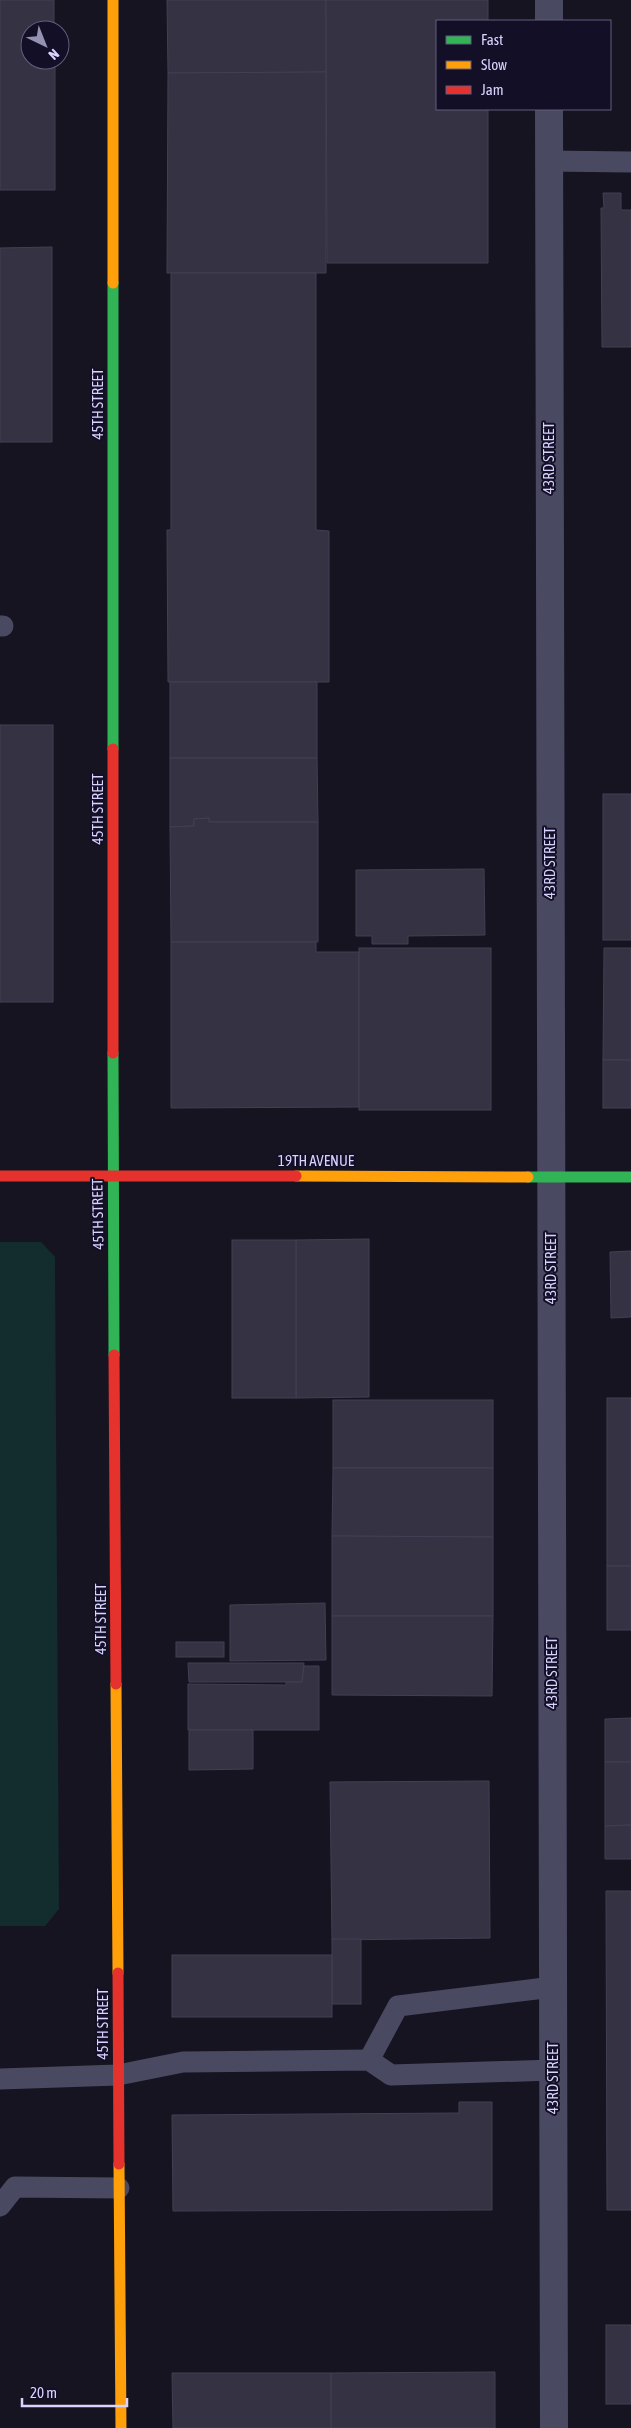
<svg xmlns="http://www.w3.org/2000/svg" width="631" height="2428" font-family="'Asap Condensed',sans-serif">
  <rect width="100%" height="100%" fill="#161421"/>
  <path fill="#132c2d" d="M 0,1242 L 41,1242 L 55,1257 L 59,1909 L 45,1926 L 0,1926 Z"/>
  <g fill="#343243" stroke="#433f54">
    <path d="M 0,0 L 54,0 L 54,30 L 30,30 L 30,60 L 55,60 L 55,190 L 0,190 Z"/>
    <path d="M 167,0 L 326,0 L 326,72 L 168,73 Z"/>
    <path d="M 326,0 L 488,0 L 488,21 L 437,21 L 437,109 L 488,109 L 488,263 L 327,263 Z"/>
    <path d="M 326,72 L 326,273 L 167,273 L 168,73 Z"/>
    <path d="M 603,193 L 621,193 L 621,210 L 631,210 L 631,347 L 602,347 L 601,208 L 604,208 Z"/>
    <path d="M 52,247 L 52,442 L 0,442 L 0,248 Z"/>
    <path d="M 171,273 L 316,273 L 316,530 L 329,531 L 329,682 L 168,682 L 167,530 L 171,530 Z"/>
    <rect x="170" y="682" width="147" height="76"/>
    <rect x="0" y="725" width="53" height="277"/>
    <path d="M 170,758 L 317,758 L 318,822 L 209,822 L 209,818 L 194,819 L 194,826 L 170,827 Z"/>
    <rect x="603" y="794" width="28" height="146"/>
    <path d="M 209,818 L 209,822 L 318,822 L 318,942 L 171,942 L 170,827 L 194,826 L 194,819 Z"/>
    <path d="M 484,869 L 485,935 L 408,936 L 408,944 L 372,944 L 372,936 L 356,936 L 356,870 Z"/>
    <path d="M 171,942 L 316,942 L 316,952 L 359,952 L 359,1107 L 171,1108 Z"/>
    <rect x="359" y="948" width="132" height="162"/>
    <path d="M 604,948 L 631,948 L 631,1060 L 603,1060 Z"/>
    <rect x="603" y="1060" width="28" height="48"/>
    <path d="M 369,1239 L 369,1397 L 296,1398 L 296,1240 Z"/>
    <rect x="232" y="1240" width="64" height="158"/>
    <path d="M 631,1251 L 631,1317 L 611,1318 L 610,1252 Z"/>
    <rect x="607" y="1398" width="24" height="168"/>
    <rect x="333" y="1400" width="160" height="68"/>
    <path d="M 333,1468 L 493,1468 L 493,1537 L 332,1536 Z"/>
    <path d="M 332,1536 L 493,1537 L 493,1616 L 332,1616 Z"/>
    <rect x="607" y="1566" width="24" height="64"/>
    <path d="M 325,1603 L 326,1660 L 230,1661 L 230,1605 Z"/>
    <path d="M 332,1616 L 493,1616 L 492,1696 L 332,1695 Z"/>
    <rect x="176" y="1642" width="48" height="15"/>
    <path d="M 188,1663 L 304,1663 L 302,1682 L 189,1682 Z"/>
    <path d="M 304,1666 L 319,1666 L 319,1730 L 188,1730 L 188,1684 L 286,1685 L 286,1682 L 302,1682 Z"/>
    <path d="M 631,1718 L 631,1762 L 605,1762 L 605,1719 Z"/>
    <path d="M 189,1730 L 253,1730 L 253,1769 L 189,1770 Z"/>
    <path d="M 605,1762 L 631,1762 L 631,1825 L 605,1826 Z"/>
    <path d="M 489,1781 L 490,1938 L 332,1940 L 330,1782 Z"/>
    <path d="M 631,1825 L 631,1859 L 605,1859 L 605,1826 Z"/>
    <path d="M 606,1891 L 631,1891 L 631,2210 L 607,2210 Z"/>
    <rect x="332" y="1939" width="29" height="65"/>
    <rect x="172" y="1955" width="160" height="62"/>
    <path d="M 459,2102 L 492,2102 L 492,2210 L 173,2211 L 172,2115 L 459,2113 Z"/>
    <rect x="606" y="2325" width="25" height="79"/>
    <path d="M 495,2372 L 495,2428 L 331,2428 L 331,2373 Z"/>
    <path d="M 172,2373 L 331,2373 L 331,2428 L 173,2428 Z"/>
  </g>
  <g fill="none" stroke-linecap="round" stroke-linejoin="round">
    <g stroke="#4a4962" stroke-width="21">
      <path d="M 549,161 L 631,162"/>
      <path d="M 0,626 L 3,626"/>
      <path d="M 369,2060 L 398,2006 L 553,1987"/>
      <path d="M 0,2079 L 118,2075 L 183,2062 L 369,2060 L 391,2075 L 553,2070"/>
      <path d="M 0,2206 L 15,2187 L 119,2188"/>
    </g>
    <g stroke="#4a4962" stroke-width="28">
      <path d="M 549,0 L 549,21"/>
      <path d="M 549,109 L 554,2428"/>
    </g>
    <g stroke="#30b455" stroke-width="11">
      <path d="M 113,283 L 113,749"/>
      <path d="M 113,1053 L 114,1355"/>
      <path d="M 528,1177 L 631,1177"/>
    </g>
    <g stroke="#ff9f0a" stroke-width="11">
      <path d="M 113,0 L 113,283"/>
      <path d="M 296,1176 L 528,1177"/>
      <path d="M 116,1684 L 118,1973"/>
      <path d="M 119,2164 L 121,2428"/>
    </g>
    <g stroke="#e5322d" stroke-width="11">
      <path d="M 113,749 L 113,1053"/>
      <path d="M 0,1176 L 296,1176"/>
      <path d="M 114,1355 L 116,1684"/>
      <path d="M 118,1973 L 119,2164"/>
    </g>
  </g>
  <g text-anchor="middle" stroke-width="4" stroke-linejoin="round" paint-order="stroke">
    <g font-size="15" fill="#d9d4ff" stroke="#130f26">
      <text transform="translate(98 404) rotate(-90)" y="5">45TH STREET</text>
      <text transform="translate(549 458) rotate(-90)" y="5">43RD STREET</text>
      <text transform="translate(98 809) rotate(-90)" y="5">45TH STREET</text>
      <text transform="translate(550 863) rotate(-90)" y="5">43RD STREET</text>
      <text x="316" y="1166">19TH AVENUE</text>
      <text transform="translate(98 1214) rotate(-91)" y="5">45TH STREET</text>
      <text transform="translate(551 1268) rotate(-90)" y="5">43RD STREET</text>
      <text transform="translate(101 1619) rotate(-90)" y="5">45TH STREET</text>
      <text transform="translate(552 1673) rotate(-90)" y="5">43RD STREET</text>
      <text transform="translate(103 2024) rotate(-90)" y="5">45TH STREET</text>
      <text transform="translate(553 2078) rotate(-90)" y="5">43RD STREET</text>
    </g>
  </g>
  <rect x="436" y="20" width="175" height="90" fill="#130f26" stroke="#625e7d"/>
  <rect x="446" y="36" width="25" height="8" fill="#30b455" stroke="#625e7d"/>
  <text x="481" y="45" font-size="15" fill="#d9d4ff">Fast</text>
  <rect x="446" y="61" width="25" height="8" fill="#ff9f0a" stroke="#625e7d"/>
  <text x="481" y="70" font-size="15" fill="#d9d4ff">Slow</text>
  <rect x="446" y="86" width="25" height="8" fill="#e5322d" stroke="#625e7d"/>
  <text x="481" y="95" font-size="15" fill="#d9d4ff">Jam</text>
  <g transform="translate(45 45) rotate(137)"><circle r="24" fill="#130f26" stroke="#625e7d"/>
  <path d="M0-4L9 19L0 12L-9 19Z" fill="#9591b1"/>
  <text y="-8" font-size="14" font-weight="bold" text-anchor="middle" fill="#d9d4ff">N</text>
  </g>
  <path d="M22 2398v8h105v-8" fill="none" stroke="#d9d4ff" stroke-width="2.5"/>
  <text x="30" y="2398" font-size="15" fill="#d9d4ff" stroke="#130f26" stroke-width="4" paint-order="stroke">20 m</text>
</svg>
